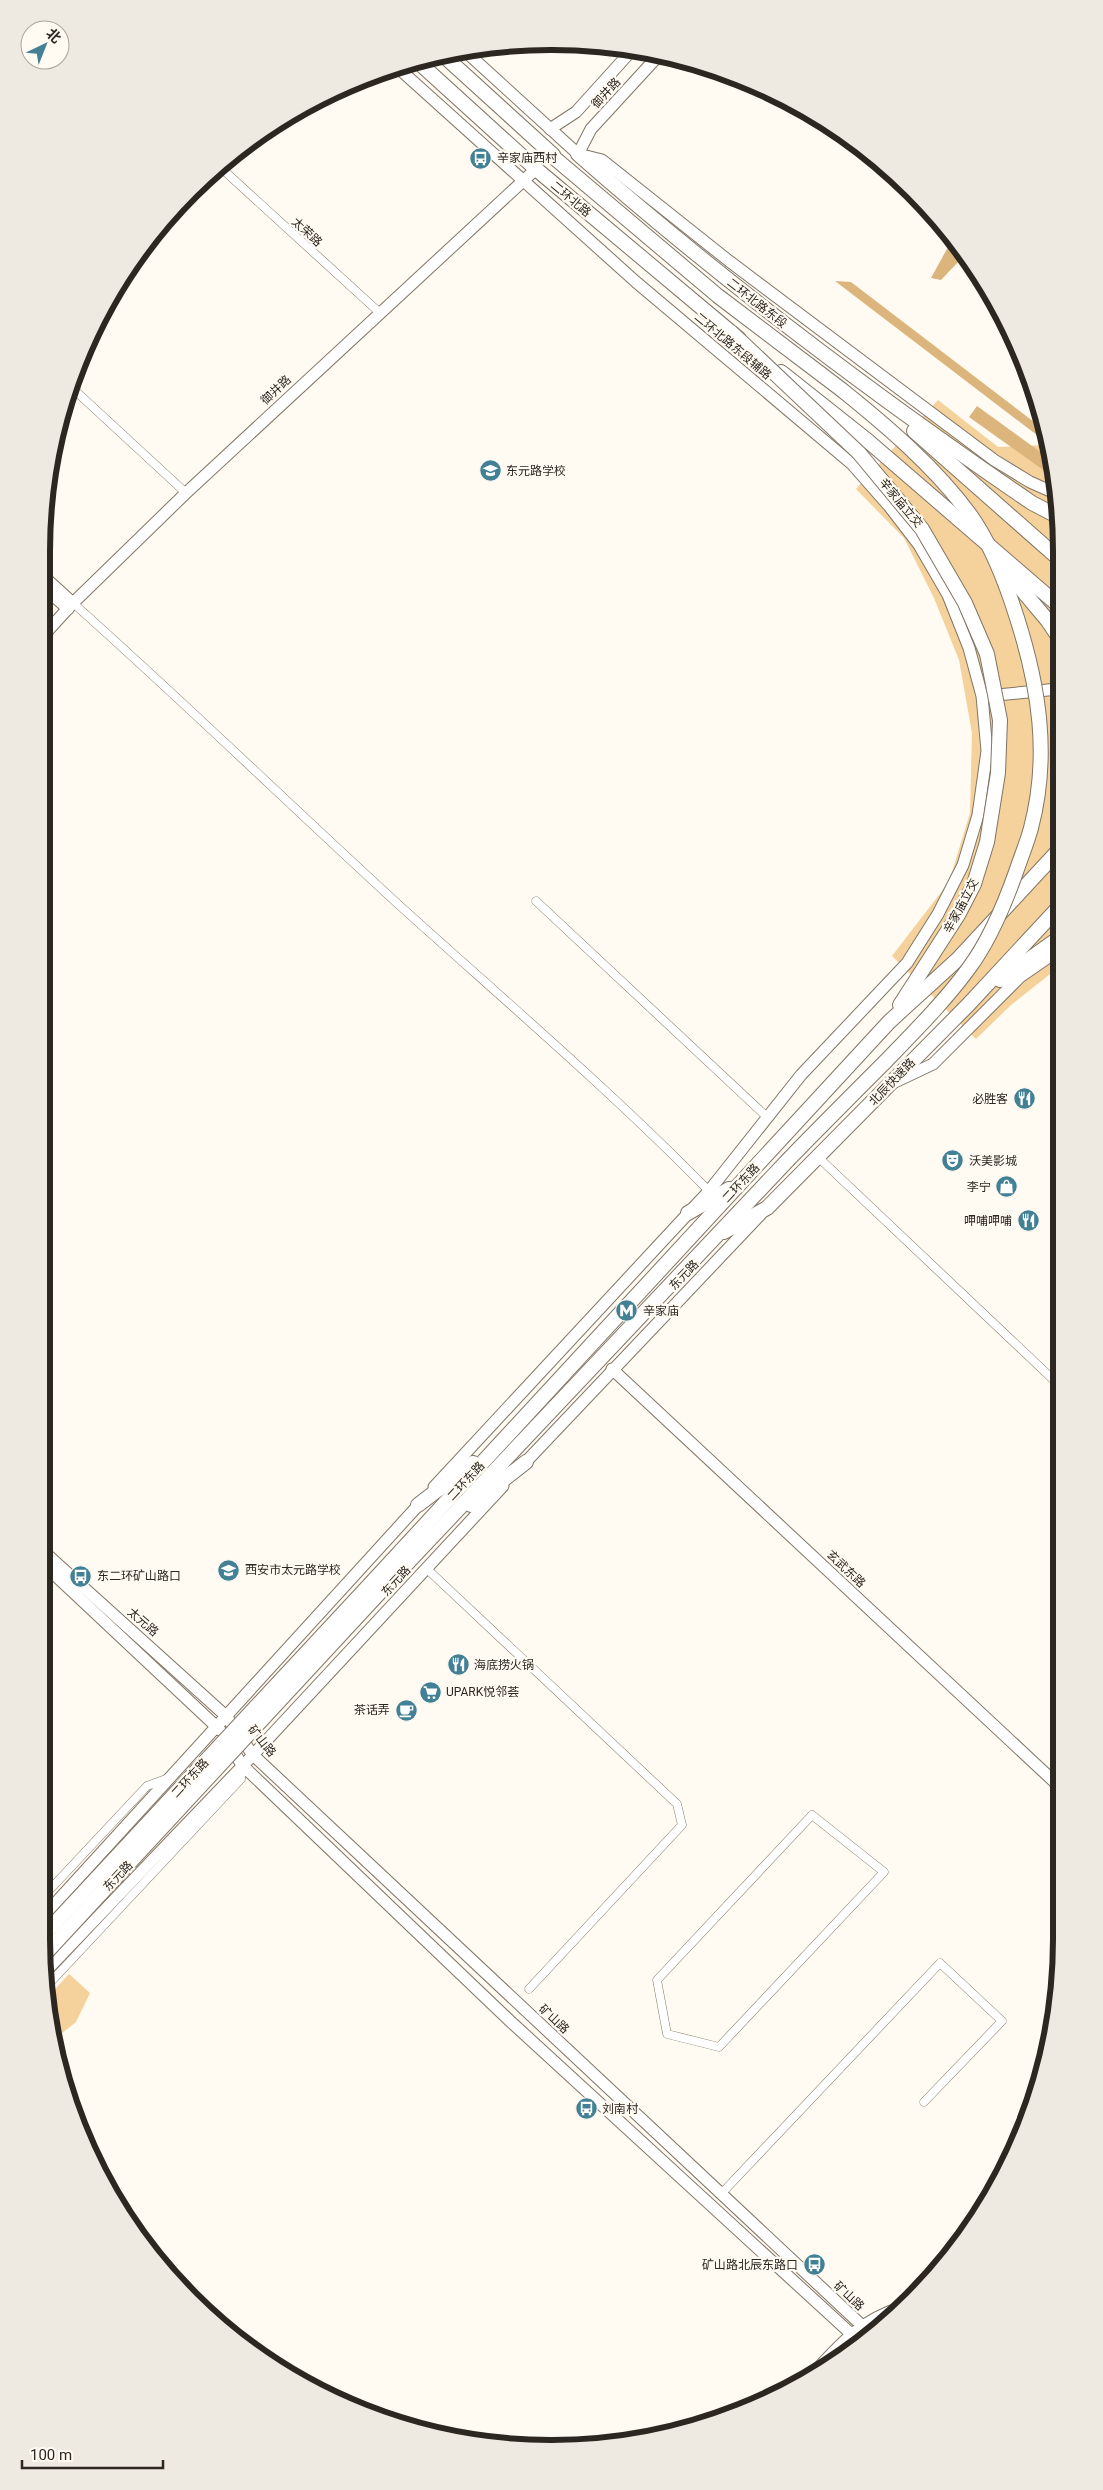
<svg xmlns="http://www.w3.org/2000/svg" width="1103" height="2490" font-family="Roboto,'Noto Sans SC',sans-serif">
  <rect width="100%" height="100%" fill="#fffaf2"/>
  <g fill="#f5d19b">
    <path d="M 938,400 L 998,447 L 1047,445 L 1057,485 L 1059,967 L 1011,1005 L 976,1039 L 892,956 L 949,882 L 970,813 L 972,733 L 959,660 L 934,598 L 904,538 L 856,489 Z"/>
    <path d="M 69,1974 L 90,1993 L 76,2022 L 52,2041 L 47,1998 Z"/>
  </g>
  <g fill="#dbb57c">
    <path d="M 953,238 L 963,253 L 961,259 L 941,280 L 931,278 Z"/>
    <path d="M 835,281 L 851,282 L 1042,428 L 1046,442 Z"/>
    <path d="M 977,406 L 1050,459 L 1056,479 L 969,417 Z"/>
  </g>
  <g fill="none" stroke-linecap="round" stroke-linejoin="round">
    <defs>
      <g id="street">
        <path d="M 220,167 L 380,313"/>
        <path d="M 69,385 L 186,493"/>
        <path d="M 73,603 C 184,702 290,805 399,905 C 503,999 611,1091 709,1191"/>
        <path d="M 536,901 L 767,1117"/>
        <path d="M 818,1157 L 1060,1386"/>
        <path d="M 426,1568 L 677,1804 L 682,1825 L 529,1989"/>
        <path d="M 812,1815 L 884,1872 L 719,2047 L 667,2034 L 657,1980 Z"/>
        <path d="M 41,1899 L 147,1786 L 166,1779"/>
        <path d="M 46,1987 L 241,1779 L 242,1766"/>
        <path d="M 721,2194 L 940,1963 L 1002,2021 L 924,2102"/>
      </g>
      <g id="secondary">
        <path d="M 465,51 L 578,154 L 602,160 L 729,261 L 994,460 L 1030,482 L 1057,494"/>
        <path d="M 397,67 L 636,282 L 852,464 L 889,506 L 919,545 L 948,595 L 969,648 L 982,696 L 987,751 L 978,815 L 963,865 L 938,914 L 907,963 L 801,1075 L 709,1191 L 434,1487"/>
        <path d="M 550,129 L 576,112 L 633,49"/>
        <path d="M 578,154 L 591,129 L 659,55"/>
        <path d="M 41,574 L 73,603"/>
        <path d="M 41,585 L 68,609"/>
        <path d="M 41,638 L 73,603 L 186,493 L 536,169"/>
        <path d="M 987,696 L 1058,689"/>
        <path d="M 895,1082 L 933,1064 L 1020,977 L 1059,950"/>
        <path d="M 612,1369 L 1061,1788"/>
        <path d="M 521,1467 L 761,1214"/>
        <path d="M 41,1549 L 226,1716 L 253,1755 L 268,1769 L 871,2334"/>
        <path d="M 41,1562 L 220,1730"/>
        <path d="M 229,1744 L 242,1765 L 510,2021 L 860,2342"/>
        <path d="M 41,1919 L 424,1499"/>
        <path d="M 45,1972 L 253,1755 L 503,1486"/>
        <path d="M 809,2378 C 840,2345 857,2322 902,2307"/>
      </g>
      <g id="highway">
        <path d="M 443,55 L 553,155"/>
        <path d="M 416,60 L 536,169 L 739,339"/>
        <path d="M 545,150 L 718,296 L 842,390"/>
        <path d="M 578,154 C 721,280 874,395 1032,503 L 1057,516"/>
        <path d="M 781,372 L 868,441"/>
        <path d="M 914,431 L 1058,558"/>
        <path d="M 1000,980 L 1059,938"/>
        <path d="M 900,1005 L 958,915 L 974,884"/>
        <path d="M 688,1213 L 729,1189"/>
        <path d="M 724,1232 L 767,1208 L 968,1005 L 1059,907"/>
        <path d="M 418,1505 L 473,1463"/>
        <path d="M 471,1505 L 526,1462"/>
        <path d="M 374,1580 L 889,1022 L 958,959 L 1058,851"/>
        <path d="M 382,1590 L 788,1160"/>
      </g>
    </defs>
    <use href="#street" stroke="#817564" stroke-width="9"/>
    <use href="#secondary" stroke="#817564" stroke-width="13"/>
    <use href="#highway" stroke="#817564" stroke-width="16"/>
    <use href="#street" stroke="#fff" stroke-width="8"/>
    <use href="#secondary" stroke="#fff" stroke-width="11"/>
    <use href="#highway" stroke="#fff" stroke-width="14"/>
    <defs>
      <g id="highway-bridge">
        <path d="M 731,332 L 859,453 L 922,529 L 965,603 L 987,654 L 1000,720 L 998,773 L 987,842 L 974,884"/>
        <path d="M 868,441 L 1058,605"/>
        <path d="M 1002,566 L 1048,621 L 1058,636"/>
        <path d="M 788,1160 C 820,1127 853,1094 886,1061 C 915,1031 945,1001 969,968 C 989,941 1005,903 1016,872 C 1021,857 1027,843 1031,828 C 1050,756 1039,687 1017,618 C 1006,583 992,546 971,516 C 936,468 888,427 842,390"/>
        <path d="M 41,1938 L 374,1580"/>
        <path d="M 43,1956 L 382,1590"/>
      </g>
    </defs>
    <use href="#highway-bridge" stroke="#817564" stroke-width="16" stroke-linecap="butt"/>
    <use href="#highway-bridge" stroke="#fff" stroke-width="14"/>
  </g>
  <defs>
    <symbol id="bus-disc" viewBox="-11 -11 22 22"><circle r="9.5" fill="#428096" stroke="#fffaf2"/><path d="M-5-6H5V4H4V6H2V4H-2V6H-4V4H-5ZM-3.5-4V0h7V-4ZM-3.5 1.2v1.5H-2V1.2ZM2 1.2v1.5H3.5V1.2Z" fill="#fff"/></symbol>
    <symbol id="school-disc" viewBox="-11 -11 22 22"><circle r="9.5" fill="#428096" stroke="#fffaf2"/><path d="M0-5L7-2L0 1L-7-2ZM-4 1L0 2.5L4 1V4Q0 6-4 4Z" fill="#fff"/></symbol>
    <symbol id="restaurant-disc" viewBox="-11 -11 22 22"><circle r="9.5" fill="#428096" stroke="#fffaf2"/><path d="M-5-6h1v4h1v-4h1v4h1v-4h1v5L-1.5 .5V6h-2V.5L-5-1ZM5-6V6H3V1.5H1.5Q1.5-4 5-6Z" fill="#fff"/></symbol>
    <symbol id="theatre-disc" viewBox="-11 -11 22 22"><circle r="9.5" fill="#428096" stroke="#fffaf2"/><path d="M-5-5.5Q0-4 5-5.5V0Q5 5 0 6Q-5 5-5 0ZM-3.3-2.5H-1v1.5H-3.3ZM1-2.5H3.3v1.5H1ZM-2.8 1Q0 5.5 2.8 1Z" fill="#fff"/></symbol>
    <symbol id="shop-disc" viewBox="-11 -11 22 22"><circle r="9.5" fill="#428096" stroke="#fffaf2"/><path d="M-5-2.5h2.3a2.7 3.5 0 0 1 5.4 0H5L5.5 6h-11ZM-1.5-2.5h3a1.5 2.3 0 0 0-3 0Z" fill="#fff"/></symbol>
    <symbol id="metro-disc" viewBox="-11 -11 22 22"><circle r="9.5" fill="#428096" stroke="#fffaf2"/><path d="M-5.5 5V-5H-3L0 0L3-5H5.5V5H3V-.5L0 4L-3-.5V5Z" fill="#fff"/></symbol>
    <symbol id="supermarket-disc" viewBox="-11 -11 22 22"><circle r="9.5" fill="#428096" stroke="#fffaf2"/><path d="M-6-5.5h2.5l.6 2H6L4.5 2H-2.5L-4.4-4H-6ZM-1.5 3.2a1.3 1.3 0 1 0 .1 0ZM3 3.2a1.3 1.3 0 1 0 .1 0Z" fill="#fff"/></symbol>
    <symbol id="cafe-disc" viewBox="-11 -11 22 22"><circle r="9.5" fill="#428096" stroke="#fffaf2"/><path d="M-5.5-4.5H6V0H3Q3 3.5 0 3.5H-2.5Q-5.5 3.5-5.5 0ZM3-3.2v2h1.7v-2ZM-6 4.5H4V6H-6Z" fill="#fff"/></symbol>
  </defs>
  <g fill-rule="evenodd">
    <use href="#bus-disc" x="468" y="146" width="25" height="25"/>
    <use href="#school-disc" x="478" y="458" width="25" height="25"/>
    <use href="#restaurant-disc" x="1012" y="1086" width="25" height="25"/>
    <use href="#theatre-disc" x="940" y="1148" width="25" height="25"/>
    <use href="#shop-disc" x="994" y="1174" width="25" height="25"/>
    <use href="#restaurant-disc" x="1016" y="1208" width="25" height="25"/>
    <use href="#metro-disc" x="614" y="1298" width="25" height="25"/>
    <use href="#school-disc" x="216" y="1558" width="25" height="25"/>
    <use href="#bus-disc" x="68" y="1564" width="25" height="25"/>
    <use href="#restaurant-disc" x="446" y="1652" width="25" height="25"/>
    <use href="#supermarket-disc" x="418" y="1680" width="25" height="25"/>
    <use href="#cafe-disc" x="394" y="1698" width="25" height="25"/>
    <use href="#bus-disc" x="574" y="2096" width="25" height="25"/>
    <use href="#bus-disc" x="802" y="2252" width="25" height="25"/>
  </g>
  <g text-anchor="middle" stroke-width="4.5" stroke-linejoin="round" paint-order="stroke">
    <g font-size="12" fill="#2c2720" stroke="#fffaf2">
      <text transform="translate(606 93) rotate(-47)" y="4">御井路</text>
      <text transform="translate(571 199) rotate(40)" y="4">二环北路</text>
      <text transform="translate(307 232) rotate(43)" y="4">太荣路</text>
      <text transform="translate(757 303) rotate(38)" y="4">二环北路东段</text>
      <text transform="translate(733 346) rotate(40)" y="4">二环北路东段辅路</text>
      <text transform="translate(276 390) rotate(-43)" y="4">御井路</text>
      <text transform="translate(901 503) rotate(50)" y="4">辛家庙立交</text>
      <text transform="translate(961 906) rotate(-62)" y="4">辛家庙立交</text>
      <text transform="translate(892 1082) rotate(-46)" y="4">北辰快速路</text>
      <text transform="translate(741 1183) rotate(-47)" y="4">二环东路</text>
      <text transform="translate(684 1275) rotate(-46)" y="4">东元路</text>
      <text transform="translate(466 1481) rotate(-47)" y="4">二环东路</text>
      <text transform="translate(846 1569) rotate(43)" y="4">玄武东路</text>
      <text transform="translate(396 1581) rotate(-47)" y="4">东元路</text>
      <text transform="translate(143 1622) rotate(41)" y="4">太元路</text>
      <text transform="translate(262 1741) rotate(51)" y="4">矿山路</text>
      <text transform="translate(190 1778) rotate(-47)" y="4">二环东路</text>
      <text transform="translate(118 1876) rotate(-46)" y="4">东元路</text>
      <text transform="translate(554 2019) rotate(43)" y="4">矿山路</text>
      <text transform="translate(849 2296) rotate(43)" y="4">矿山路</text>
    </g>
    <g font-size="12" fill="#2c2720" stroke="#fffaf2" text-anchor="start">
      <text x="497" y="162">辛家庙西村</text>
      <text x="506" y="475">东元路学校</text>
      <text x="1008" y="1103" text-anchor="end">必胜客</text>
      <text x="969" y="1165">沃美影城</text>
      <text x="991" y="1191" text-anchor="end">李宁</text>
      <text x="1012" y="1225" text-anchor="end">呷哺呷哺</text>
      <text x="643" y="1315">辛家庙</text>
      <text x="245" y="1574">西安市太元路学校</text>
      <text x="97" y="1580">东二环矿山路口</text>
      <text x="474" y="1669">海底捞火锅</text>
      <text x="446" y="1696">UPARK悦邻荟</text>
      <text x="390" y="1714" text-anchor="end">茶话弄</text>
      <text x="602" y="2113">刘南村</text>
      <text x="798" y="2269" text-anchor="end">矿山路北辰东路口</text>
    </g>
  </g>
  <path d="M0 0H1103V2490H0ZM551 50H552A501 501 0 0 1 1053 551V1939A501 501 0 0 1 552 2440H551A501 501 0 0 1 50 1939V551A501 501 0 0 1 551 50Z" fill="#eee9e1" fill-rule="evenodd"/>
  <path fill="none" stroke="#2c2720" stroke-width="6" d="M551 50H552A501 501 0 0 1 1053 551V1939A501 501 0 0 1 552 2440H551A501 501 0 0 1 50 1939V551A501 501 0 0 1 551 50Z"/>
  <g transform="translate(45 45) rotate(43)"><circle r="24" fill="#fffaf2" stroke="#aba69e"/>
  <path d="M0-4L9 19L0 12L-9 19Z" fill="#428096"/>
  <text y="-8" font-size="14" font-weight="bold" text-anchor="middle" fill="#2c2720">北</text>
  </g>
  <path d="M22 2460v8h141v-8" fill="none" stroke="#2c2720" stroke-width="2.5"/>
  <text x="30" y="2460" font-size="15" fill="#2c2720" stroke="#fffaf2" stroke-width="4" paint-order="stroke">100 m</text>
</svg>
